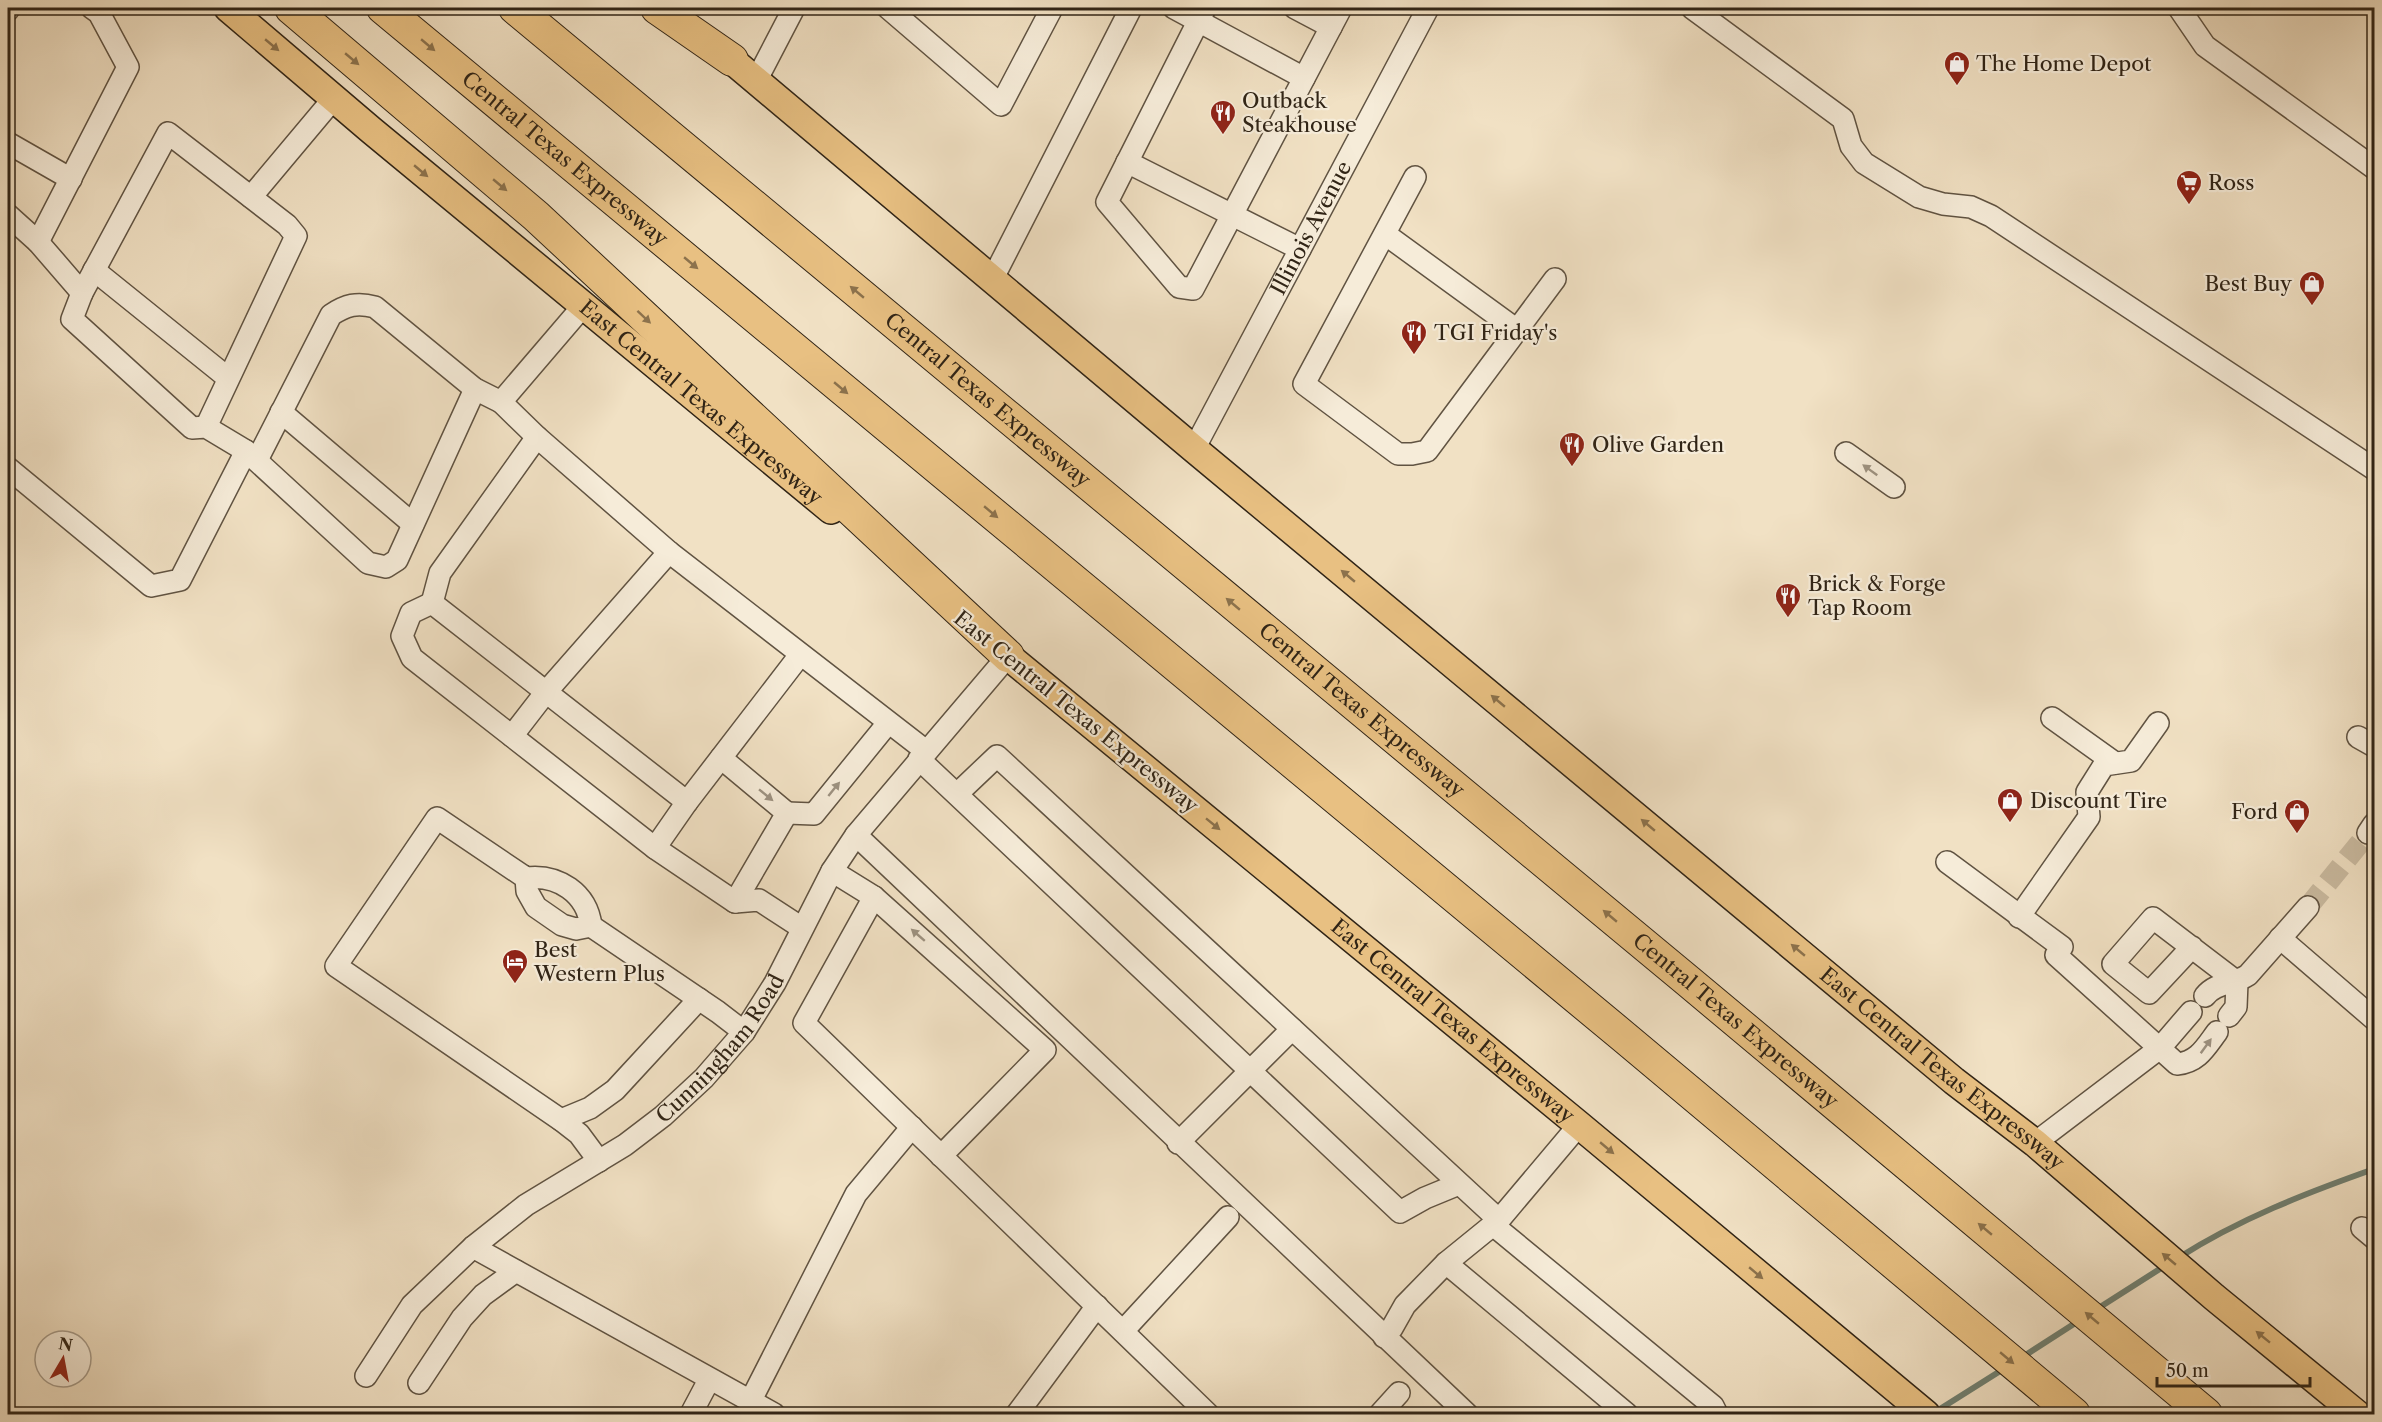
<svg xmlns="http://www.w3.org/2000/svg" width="2382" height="1422" font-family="'Libre Caslon Text',serif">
  <rect width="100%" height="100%" fill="#f1e1c4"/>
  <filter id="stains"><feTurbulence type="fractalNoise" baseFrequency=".00333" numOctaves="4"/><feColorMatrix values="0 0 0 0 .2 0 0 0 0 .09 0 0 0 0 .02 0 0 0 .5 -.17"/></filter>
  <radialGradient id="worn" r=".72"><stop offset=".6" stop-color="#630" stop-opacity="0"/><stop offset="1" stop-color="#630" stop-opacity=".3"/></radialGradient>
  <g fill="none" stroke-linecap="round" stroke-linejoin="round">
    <g stroke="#708072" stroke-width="6">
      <path d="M 2178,1258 C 2239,1219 2306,1193 2374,1169"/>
      <path d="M 2097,1309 L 2166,1265"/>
      <path d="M 2021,1358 L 2080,1320"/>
      <path d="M 1932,1414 L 2005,1368"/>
    </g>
    <path stroke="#cabba1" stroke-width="21" stroke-dasharray="21 10" stroke-linecap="butt" d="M 2308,907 L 2368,833"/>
    <defs>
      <g id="minor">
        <path d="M 888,8 L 1001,105 L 1052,8"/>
        <path d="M 1174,8 L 1304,78"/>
        <path d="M 1205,8 L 1107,202 L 1179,287 L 1193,289 L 1341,8"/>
        <path d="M 1295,8 L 1331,27"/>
        <path d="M 1692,8 L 1843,119 L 1851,146 L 1864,163 L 1919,197 L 1943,204 L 1971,207 L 1991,216 L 2374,469"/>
        <path d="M 2179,8 L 2205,46 L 2374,168"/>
        <path d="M 8,10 L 9,8"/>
        <path d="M 756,81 L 794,8"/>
        <path d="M 8,143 L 71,179"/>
        <path d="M 1127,162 L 1300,249"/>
        <path d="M 1415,177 L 1304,384 L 1398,454 L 1412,454 L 1427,451 L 1555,279"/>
        <path d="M 251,197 L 334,98"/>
        <path d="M 8,215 L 38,242 L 82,293"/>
        <path d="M 1385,234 L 1517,330"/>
        <path d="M 38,242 L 128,67 L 99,13 L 92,8"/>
        <path d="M 94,270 L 228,378"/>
        <path d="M 992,280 L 1131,8"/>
        <path d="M 501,402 L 537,437 L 669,552 L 926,751"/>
        <path d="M 281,412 L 413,524"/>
        <path d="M 206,427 L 296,236 L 287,225 L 168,133 L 82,293 L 72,319 L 192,428 L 206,427 L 246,451 L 368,563 L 386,567 L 397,560 L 475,389"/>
        <path d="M 537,437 L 440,573 L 432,603 L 687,802"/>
        <path id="s1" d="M 1194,449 L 1428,8"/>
        <path d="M 1846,453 L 1894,487"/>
        <path d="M 257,460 L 331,315 C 346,305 357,302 375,307 L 475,389 L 501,402 L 584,305"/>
        <path d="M 8,468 L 151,586 L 180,580 L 246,451"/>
        <path d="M 432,603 L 411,613 L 402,636 L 412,658 L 655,848"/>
        <path d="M 800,655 L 687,802 L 655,848 L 735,902 L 759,900 L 802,928"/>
        <path d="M 2052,718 L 2115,763"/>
        <path d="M 512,736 L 546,692 L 669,552"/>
        <path d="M 2358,737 L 2374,746"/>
        <path d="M 721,758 L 787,813 L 735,902"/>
        <path d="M 919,759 L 1400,1212 L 1425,1198 L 1459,1184"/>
        <path d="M 957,794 L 997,756 L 1499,1220"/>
        <path d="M 787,813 L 814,814 L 888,723"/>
        <path d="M 2368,833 L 2374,824"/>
        <path d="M 856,835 L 1467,1414"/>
        <path d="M 1947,862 L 2062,947"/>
        <path d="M 832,871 L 874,897 L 1045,1050 L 941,1156"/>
        <path d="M 526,878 L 527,891 L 536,907 L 562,925 L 576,929 L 591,926 C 587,893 558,874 526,878 L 437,818 L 336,966 L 561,1120 L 579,1134 L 599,1161"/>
        <path d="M 874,897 L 804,1023 L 1208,1414"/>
        <path d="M 2019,917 L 2089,817 L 2087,792 L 2104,765 L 2131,761 L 2158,723"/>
        <path d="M 591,926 L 718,1012 L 744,1032"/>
        <path d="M 2280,938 L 2374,1019"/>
        <path d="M 2192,947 L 2149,993 L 2113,964 L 2153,918 L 2237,982"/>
        <path d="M 2056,955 L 2177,1064 C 2198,1062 2205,1048 2217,1032"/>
        <path d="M 2205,996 C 2216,982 2233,985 2248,975 L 2308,907"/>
        <path d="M 2229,1016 L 2236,1007 L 2237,982"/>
        <path d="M 561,1120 L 590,1108 L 615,1090 L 699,999"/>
        <path d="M 1178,1143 L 1292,1029"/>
        <path d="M 2035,1143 L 2160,1048 L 2191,1012"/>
        <path d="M 1493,1225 L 1713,1406 L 1717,1414"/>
        <path d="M 2362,1228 L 2374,1238"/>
        <path d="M 473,1247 L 774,1414"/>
        <path d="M 1446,1263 L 1627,1414"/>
        <path d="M 1123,1331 L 1228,1217"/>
        <path d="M 1384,1337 L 1392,1328 L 1405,1305 L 1446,1263 L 1499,1220 L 1579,1125"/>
        <path id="s2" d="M 366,1376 L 412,1305 L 473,1247 L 526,1205 L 625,1145 L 663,1116 L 704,1078 L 744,1032 L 775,983 L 832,871 L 856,835 L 1008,656"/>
        <path d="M 419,1383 L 462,1318 L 483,1295 L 516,1271"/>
        <path d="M 750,1402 L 856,1194 L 912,1127"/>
        <path d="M 691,1414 L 709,1380"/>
        <path d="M 1017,1414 L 1097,1306"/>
        <path d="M 1380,1414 L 1399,1393"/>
      </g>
      <g id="major">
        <path id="s3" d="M 228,8 L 371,130 L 831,510"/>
        <path id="s4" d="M 716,47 L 1194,449 L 1954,1081 L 2035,1143 L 2214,1297 L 2357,1414"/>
        <path id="s5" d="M 992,643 L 1579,1125 L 1926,1414"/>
      </g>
      <g id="highway">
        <path d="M 291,8 L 536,216 L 1008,656"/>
        <path id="s6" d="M 383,8 L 1624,1037 L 2074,1414"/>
        <path id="s7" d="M 515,8 L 1688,981 L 2206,1414"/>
        <path d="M 657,8 L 732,60"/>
      </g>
    </defs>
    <use href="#minor" stroke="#605342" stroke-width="24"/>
    <use href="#major" stroke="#302416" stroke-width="30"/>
    <use href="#highway" stroke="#302416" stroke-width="34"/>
    <use href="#minor" stroke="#f6ecd9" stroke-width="21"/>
    <use href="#major" stroke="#e8c082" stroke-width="27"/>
    <use href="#highway" stroke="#e8c082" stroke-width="32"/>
  </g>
  <defs><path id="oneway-solid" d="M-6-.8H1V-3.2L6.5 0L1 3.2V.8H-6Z" transform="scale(1.5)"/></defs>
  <g fill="#8c724c">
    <use href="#oneway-solid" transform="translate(272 45) rotate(40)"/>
    <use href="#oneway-solid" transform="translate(428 45) rotate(40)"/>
    <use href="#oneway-solid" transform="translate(352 59) rotate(40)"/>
    <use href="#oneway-solid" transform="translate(421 171) rotate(40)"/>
    <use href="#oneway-solid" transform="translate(500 185) rotate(40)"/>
    <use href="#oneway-solid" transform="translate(691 263) rotate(40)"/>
    <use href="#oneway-solid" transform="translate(857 292) rotate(-140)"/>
    <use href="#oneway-solid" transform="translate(644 317) rotate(43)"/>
    <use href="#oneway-solid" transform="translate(841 388) rotate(40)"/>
    <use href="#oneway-solid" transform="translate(991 512) rotate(40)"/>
    <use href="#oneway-solid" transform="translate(1348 576) rotate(-140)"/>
    <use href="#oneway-solid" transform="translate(1233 604) rotate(-140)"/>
    <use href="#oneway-solid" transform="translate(1498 701) rotate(-140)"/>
    <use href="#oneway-solid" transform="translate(1213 824) rotate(39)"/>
    <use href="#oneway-solid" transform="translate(1648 825) rotate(-140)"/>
    <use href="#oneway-solid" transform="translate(1610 916) rotate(-140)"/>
    <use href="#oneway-solid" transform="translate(1798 950) rotate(-140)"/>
    <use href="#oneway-solid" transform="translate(1607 1148) rotate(40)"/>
    <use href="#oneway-solid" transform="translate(1985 1229) rotate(-140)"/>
    <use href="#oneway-solid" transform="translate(2169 1259) rotate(-140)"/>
    <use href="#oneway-solid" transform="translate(1756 1273) rotate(40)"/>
    <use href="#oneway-solid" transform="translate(2092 1318) rotate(-140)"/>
    <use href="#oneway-solid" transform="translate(2263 1337) rotate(-141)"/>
    <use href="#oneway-solid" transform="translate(2007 1358) rotate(40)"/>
  </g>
  <g fill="#9d9281">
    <use href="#oneway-solid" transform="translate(1870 470) rotate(-144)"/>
    <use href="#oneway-solid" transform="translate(834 789) rotate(-51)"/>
    <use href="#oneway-solid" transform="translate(766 795) rotate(39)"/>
    <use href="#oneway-solid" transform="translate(918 935) rotate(-139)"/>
    <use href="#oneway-solid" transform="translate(2206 1046) rotate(-54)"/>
  </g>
  <defs>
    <symbol id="shop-pin" viewBox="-11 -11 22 30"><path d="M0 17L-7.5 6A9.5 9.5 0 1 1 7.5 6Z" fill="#8f2418" stroke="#f6ecd9"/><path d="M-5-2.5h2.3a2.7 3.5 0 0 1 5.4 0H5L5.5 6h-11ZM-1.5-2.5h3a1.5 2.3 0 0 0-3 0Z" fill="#fff"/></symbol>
    <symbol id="restaurant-pin" viewBox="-11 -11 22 30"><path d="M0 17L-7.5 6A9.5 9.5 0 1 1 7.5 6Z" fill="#8f2418" stroke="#f6ecd9"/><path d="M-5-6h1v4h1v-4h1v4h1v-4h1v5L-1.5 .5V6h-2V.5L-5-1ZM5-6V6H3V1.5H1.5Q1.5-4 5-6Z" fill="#fff"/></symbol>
    <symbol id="supermarket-pin" viewBox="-11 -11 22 30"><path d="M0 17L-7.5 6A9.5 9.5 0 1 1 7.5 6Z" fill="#8f2418" stroke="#f6ecd9"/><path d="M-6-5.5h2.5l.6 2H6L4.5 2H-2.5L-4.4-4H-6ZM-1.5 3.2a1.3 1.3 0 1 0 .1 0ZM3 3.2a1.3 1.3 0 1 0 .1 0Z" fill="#fff"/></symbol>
    <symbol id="hotel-pin" viewBox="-11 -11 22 30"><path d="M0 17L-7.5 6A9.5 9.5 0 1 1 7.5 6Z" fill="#8f2418" stroke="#f6ecd9"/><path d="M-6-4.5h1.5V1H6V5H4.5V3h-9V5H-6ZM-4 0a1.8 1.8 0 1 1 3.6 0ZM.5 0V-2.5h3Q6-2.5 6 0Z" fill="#fff"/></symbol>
  </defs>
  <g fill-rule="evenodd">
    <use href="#shop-pin" x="1942" y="49" width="30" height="40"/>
    <use href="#restaurant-pin" x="1208" y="98" width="30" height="40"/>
    <use href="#supermarket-pin" x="2174" y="168" width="30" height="40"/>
    <use href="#shop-pin" x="2297" y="269" width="30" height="40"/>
    <use href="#restaurant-pin" x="1399" y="318" width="30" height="40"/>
    <use href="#restaurant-pin" x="1557" y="430" width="30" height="40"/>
    <use href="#restaurant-pin" x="1773" y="581" width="30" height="40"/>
    <use href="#shop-pin" x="1995" y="786" width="30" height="40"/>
    <use href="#shop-pin" x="2282" y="797" width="30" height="40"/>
    <use href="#hotel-pin" x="500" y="947" width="30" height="40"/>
  </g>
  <g text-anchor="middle" stroke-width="4.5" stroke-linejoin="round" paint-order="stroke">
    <g font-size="21" fill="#302416" stroke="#f6ecd9" text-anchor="start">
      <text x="1976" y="71">The Home Depot</text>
      <text x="1242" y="108">Outback<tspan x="1242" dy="24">Steakhouse</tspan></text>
      <text x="2208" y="190">Ross</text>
      <text x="2292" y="291" text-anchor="end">Best Buy</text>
      <text x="1434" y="340">TGI Friday's</text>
      <text x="1592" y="452">Olive Garden</text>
      <text x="1808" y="591">Brick &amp; Forge<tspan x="1808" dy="24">Tap Room</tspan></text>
      <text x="2030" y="808">Discount Tire</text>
      <text x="2278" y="819" text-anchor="end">Ford</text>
      <text x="534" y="957">Best<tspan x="534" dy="24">Western Plus</tspan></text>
    </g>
    <g font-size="21" fill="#302416" stroke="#f6ecd9">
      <text dy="7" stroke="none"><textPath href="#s6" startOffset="236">Central Texas Expressway</textPath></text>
      <text dy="7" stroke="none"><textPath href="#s1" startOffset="250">Illinois Avenue</textPath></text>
      <text dy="7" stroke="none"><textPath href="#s7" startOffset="614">Central Texas Expressway</textPath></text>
      <text dy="7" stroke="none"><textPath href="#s3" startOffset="616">East Central Texas Expressway</textPath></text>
      <text dy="7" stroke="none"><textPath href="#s7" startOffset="1100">Central Texas Expressway</textPath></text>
      <text transform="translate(1076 712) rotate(39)" y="7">East Central Texas Expressway</text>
      <text dy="7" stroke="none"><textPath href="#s5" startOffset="596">East Central Texas Expressway</textPath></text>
      <text dy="7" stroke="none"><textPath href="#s7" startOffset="1586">Central Texas Expressway</textPath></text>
      <text dy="7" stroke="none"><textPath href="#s2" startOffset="489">Cunningham Road</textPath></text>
      <text dy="7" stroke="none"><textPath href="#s4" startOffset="1596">East Central Texas Expressway</textPath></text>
    </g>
  </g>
  <rect width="2382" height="1422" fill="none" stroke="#f1e1c4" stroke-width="30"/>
  <rect x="9" y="9" width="2364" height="1404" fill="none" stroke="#302416" stroke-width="3"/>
  <rect x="15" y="15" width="2352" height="1392" fill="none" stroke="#302416" stroke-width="1.5"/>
  <g transform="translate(63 1359) rotate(10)"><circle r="28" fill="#f6ecd9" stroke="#a79c8b" stroke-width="1.5"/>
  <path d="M0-4.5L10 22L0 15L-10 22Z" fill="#8f2418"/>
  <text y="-9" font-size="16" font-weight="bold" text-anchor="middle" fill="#302416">N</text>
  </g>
  <path d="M2157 1377v9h153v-9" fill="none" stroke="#302416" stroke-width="3"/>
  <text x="2166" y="1377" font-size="18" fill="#302416" stroke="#f6ecd9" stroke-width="4.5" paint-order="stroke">50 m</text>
  <rect width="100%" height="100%" filter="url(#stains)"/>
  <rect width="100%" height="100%" fill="url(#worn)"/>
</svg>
